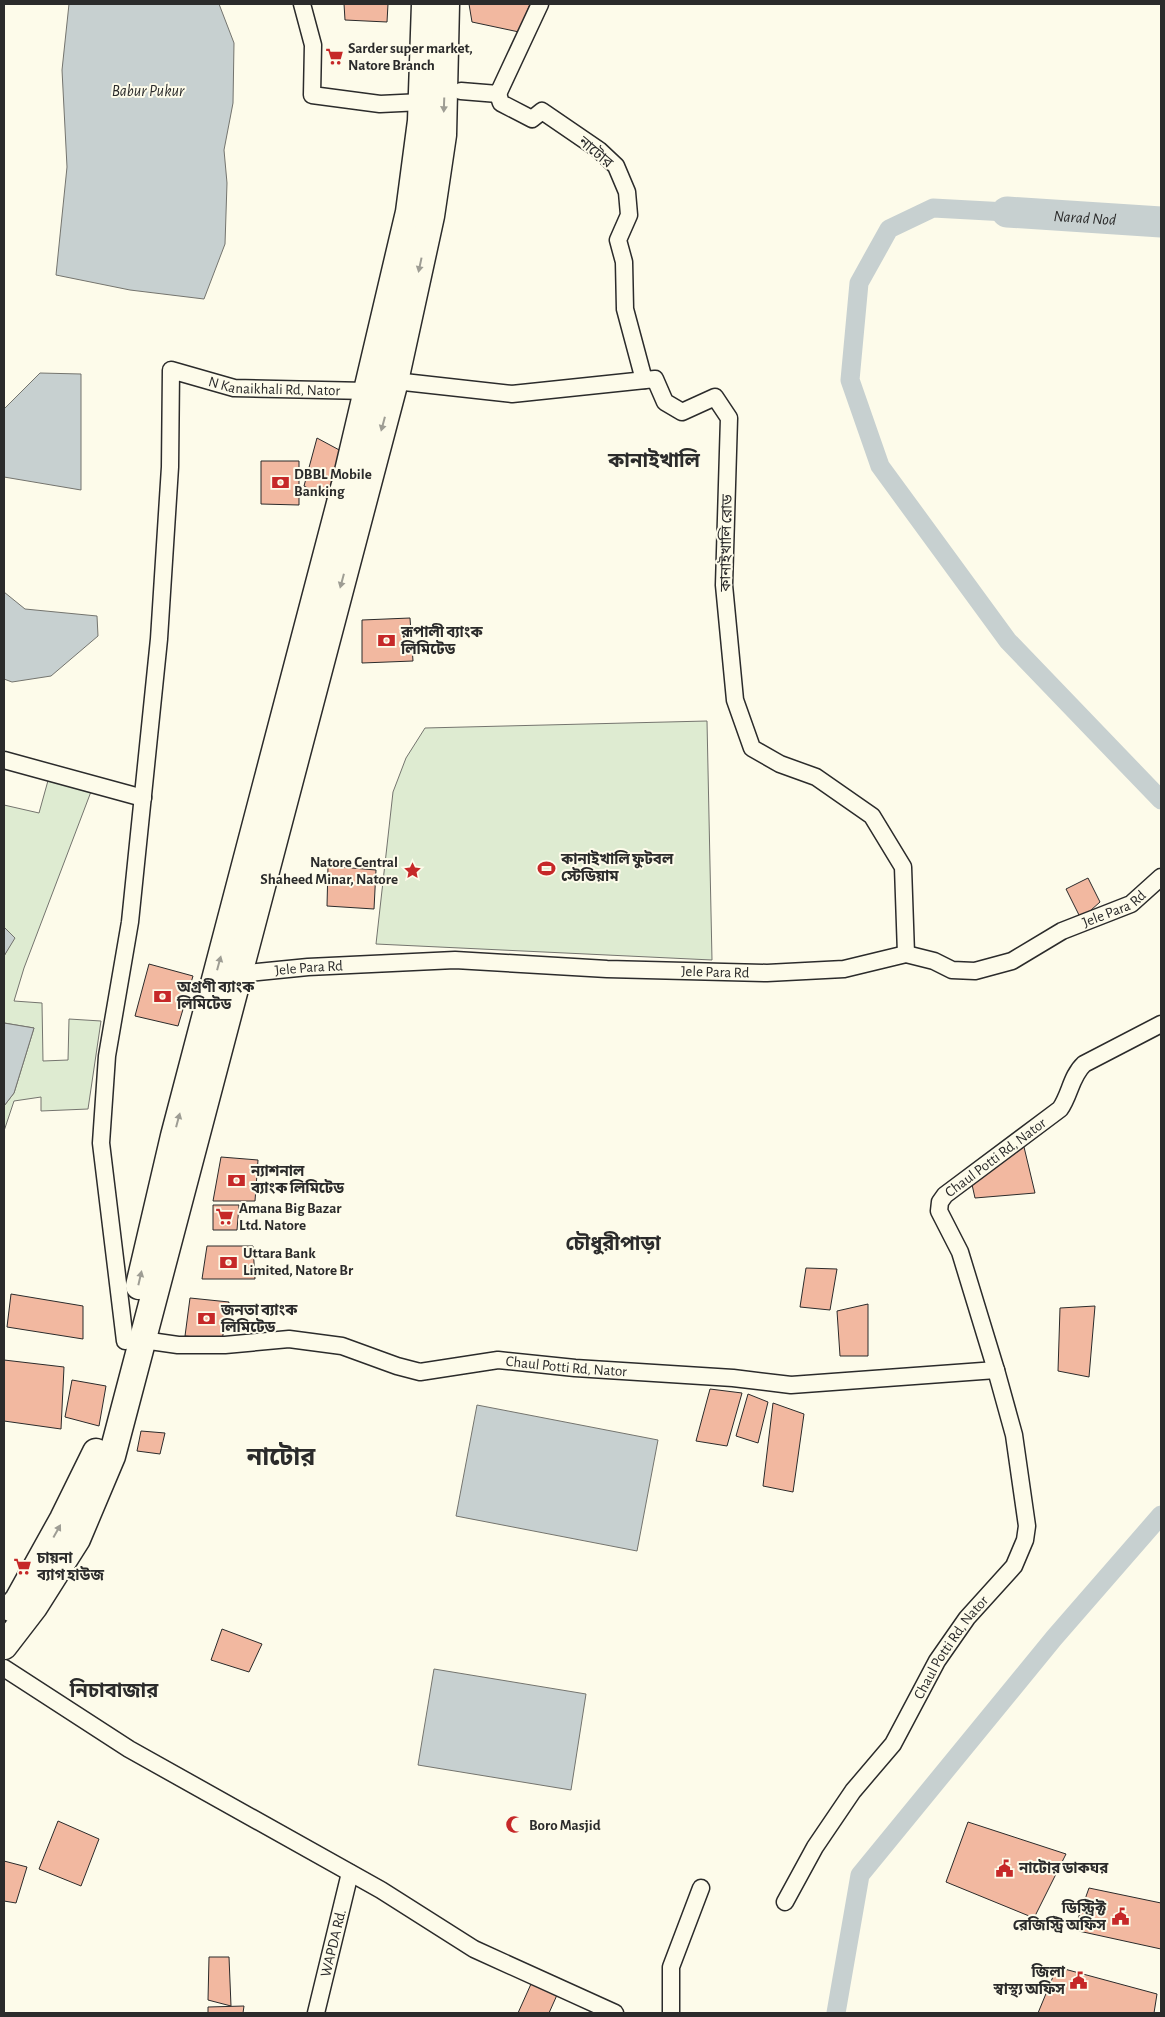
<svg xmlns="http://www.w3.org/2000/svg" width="1165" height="2017" font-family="'Alegreya Sans','Noto Sans Bengali',sans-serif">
  <rect width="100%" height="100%" fill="#fdfbea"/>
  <g fill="#deebd1" stroke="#74746e">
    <path d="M 707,721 L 712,960 L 376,944 L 393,792 L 406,758 L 425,728 Z"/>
    <path d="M 49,777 L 92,789 L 24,968 L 14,1001 L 42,1003 L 43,1061 L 68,1060 L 69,1019 L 101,1021 L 88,1109 L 41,1111 L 41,1097 L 14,1101 L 4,1131 L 4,1106 L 14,1093 L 34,1028 L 4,1023 L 4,956 L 14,938 L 4,927 L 4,805 L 39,813 Z"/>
  </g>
  <g fill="#c7d0d0" stroke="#74746e">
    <path d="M 69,4 L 219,4 L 234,43 L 233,103 L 224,150 L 227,183 L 225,244 L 204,299 L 130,290 L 56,275 L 67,167 L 62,70 Z"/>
    <path d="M 40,373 L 81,374 L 81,490 L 4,477 L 4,409 Z"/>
    <path d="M 4,592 L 25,609 L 97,616 L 98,636 L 51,676 L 12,682 L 4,679 Z"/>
    <path d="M 4,927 L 15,938 L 4,956 Z"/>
    <path d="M 4,1023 L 34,1028 L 14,1093 L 4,1106 Z"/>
    <path d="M 477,1405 L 658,1440 L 637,1551 L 456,1516 Z"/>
    <path d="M 434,1669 L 586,1694 L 571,1790 L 418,1765 Z"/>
  </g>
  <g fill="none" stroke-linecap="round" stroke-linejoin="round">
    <g stroke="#c7d0d0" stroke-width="19">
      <path d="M 1007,212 L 933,208 L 889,229 L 859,283 L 850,380 L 880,466 L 1008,641 L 1161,800"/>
      <path d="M 836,2013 L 860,1875 L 1054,1638 L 1161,1515"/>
    </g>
    <path stroke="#c7d0d0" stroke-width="31" id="s1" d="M 1007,212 L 1161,222"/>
  </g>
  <g fill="#f2b8a0" stroke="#2b2b2b">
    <path d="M 344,4 L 388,4 L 387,22 L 345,20 Z"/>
    <path d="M 469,4 L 530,4 L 519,32 L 472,22 Z"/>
    <path d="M 317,438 L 343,452 L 328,499 L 304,486 Z"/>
    <path d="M 261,461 L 299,461 L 299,505 L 261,504 Z"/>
    <path d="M 410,618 L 413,661 L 362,663 L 362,620 Z"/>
    <path d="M 328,866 L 376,870 L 374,909 L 327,906 Z"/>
    <path d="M 1088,878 L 1100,902 L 1081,919 L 1066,889 Z"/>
    <path d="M 149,964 L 193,976 L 178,1026 L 135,1016 Z"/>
    <path d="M 1024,1147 L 1035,1193 L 975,1198 L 971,1180 Z"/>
    <path d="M 221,1157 L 258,1160 L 255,1201 L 213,1201 Z"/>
    <path d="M 213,1205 L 239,1205 L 237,1230 L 213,1230 Z"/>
    <path d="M 207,1246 L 253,1246 L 255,1279 L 202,1279 Z"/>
    <path d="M 806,1268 L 837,1269 L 830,1310 L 800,1307 Z"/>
    <path d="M 11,1294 L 83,1306 L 83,1339 L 7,1327 Z"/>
    <path d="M 190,1298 L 229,1302 L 222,1340 L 185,1336 Z"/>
    <path d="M 868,1304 L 868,1356 L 840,1356 L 837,1311 Z"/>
    <path d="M 1095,1306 L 1089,1377 L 1058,1371 L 1060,1308 Z"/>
    <path d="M 4,1360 L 64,1367 L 61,1429 L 4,1421 Z"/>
    <path d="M 72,1380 L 106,1386 L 99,1426 L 65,1417 Z"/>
    <path d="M 710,1389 L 742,1393 L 727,1446 L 696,1441 Z"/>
    <path d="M 748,1394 L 768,1402 L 758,1443 L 736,1436 Z"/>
    <path d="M 773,1403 L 804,1414 L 793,1492 L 763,1486 Z"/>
    <path d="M 141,1431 L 165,1433 L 160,1454 L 137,1451 Z"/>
    <path d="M 222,1629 L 262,1644 L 249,1672 L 211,1660 Z"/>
    <path d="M 58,1821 L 99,1839 L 81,1886 L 39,1869 Z"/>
    <path d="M 968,1822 L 1066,1854 L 1034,1918 L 946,1882 Z"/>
    <path d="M 4,1861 L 27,1867 L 16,1903 L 4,1901 Z"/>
    <path d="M 1089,1888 L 1161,1903 L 1161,1949 L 1074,1930 Z"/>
    <path d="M 209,1957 L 229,1957 L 231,2006 L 208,2000 Z"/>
    <path d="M 1057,1967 L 1157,1994 L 1154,2013 L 1038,2013 Z"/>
    <path d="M 531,1984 L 557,1995 L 549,2013 L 518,2013 Z"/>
    <path d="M 244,2006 L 243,2013 L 208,2013 L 208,2007 Z"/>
  </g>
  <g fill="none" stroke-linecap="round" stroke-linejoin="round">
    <defs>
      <g id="minor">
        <path d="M 302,4 L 313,45 L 312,95 L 380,104 L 422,102"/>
        <path d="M 461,91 L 498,94 L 540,4"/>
        <path d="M 498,94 L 501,103 L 532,119 L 542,111 L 599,150 L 616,166 L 627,192 L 629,215 L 618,240 L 624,262 L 625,309 L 644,380"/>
        <path d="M 395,381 L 512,394 L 655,379 L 665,402 L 682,412 L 715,397 L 729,418 L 724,585 L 735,700 L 752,748 L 780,764 L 816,777 L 872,816 L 903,867 L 906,954"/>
        <path d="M 4,760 L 143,798"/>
        <path id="s2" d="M 238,974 L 308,967 L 455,960 L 607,969 L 767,973 L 844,969 L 906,954 L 934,961 L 952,970 L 975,971 L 1012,961 L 1062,931 L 1131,904 L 1161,877"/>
        <path id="s3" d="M 143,1340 L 178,1345 L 225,1345 L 289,1339 L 342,1346 L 397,1366 L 420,1372 L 498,1360 L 575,1368 L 733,1378 L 791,1385 L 996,1370 L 960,1252 L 939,1211 L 940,1202 L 945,1195 L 1060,1109 C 1070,1095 1071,1076 1084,1064 L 1161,1024"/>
        <path id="s4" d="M 125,1341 L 101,1143 L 107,1056 L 130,922 L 159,639 L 170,467 L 171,370 L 234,388 L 367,391"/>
        <path d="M 4,1668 L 129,1749 L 381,1890 L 474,1949 L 615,2013"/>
        <path id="s5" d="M 785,1902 L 815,1847 L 853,1791 L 893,1744 L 937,1661 L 967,1618 L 1014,1566 L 1025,1540 L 1027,1526 L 1014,1435 L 996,1370"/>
        <path id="s6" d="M 316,2013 L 350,1873"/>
        <path d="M 671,2013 L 671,1967 L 701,1888"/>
      </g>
      <g id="trunk">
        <path d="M 139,1286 L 174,1136 L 345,484 L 409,212 L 421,121 L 425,4"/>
        <path d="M 11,1608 L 18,1600 L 63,1519 L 96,1452"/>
        <path d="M 4,1646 L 34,1607 L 77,1539 L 112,1456 L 395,381 L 431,216 L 443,135 L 446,4"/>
      </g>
    </defs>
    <use href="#minor" stroke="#2b2b2b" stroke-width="19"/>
    <use href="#trunk" stroke="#2b2b2b" stroke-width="29"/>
    <use href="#minor" stroke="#fdfbea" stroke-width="16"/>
    <use href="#trunk" stroke="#fdfbea" stroke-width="26"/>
  </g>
  <defs><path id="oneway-solid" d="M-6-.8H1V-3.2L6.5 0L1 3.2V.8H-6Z" transform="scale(1.25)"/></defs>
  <g fill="#9e9d94">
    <use href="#oneway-solid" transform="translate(444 105) rotate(92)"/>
    <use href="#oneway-solid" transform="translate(420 265) rotate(102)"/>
    <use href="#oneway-solid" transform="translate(383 424) rotate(105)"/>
    <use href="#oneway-solid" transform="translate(342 581) rotate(105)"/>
    <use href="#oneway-solid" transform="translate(219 963) rotate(-75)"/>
    <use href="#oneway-solid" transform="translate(178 1120) rotate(-75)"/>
    <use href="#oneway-solid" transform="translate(140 1278) rotate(-77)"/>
    <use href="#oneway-solid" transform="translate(57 1531) rotate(-61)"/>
  </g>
  <defs>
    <symbol id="supermarket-bare" viewBox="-9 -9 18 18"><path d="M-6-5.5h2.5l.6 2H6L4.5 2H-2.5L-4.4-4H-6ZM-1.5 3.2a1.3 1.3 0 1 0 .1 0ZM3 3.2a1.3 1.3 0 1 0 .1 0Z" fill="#c62828" stroke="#fdfbea" stroke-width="2.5" paint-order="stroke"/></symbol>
    <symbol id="bank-bare" viewBox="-9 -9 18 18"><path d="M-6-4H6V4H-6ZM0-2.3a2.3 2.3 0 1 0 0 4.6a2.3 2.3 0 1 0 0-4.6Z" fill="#c62828" stroke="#fdfbea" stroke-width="2.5" paint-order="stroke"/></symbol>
    <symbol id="stadium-bare" viewBox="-9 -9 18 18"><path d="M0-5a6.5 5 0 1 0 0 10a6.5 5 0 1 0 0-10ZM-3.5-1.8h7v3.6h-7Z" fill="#c62828" stroke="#fdfbea" stroke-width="2.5" paint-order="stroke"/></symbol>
    <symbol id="sight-bare" viewBox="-9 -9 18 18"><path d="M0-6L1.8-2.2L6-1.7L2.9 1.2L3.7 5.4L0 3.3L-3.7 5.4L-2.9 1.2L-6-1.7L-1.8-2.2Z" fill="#c62828" stroke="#fdfbea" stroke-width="2.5" paint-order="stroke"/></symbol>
    <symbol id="mosque-bare" viewBox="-9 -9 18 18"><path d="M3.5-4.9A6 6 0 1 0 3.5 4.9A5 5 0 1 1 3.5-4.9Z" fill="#c62828" stroke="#fdfbea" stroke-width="2.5" paint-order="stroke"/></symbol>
    <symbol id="civic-bare" viewBox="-9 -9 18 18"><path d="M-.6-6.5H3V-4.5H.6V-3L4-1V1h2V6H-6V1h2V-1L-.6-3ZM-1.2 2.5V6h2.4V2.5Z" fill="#c62828" stroke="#fdfbea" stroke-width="2.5" paint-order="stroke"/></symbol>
  </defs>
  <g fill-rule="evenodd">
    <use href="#supermarket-bare" x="322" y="44" width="25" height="25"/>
    <use href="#bank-bare" x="268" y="470" width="25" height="25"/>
    <use href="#bank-bare" x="374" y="628" width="25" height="25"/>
    <use href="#stadium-bare" x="534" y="856" width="25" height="25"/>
    <use href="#sight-bare" x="400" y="858" width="25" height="25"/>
    <use href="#bank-bare" x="150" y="984" width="25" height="25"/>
    <use href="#bank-bare" x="224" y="1168" width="25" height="25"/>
    <use href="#supermarket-bare" x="212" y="1204" width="25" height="25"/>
    <use href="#bank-bare" x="216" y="1250" width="25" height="25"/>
    <use href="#bank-bare" x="194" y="1306" width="25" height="25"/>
    <use href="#supermarket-bare" x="10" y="1554" width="25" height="25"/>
    <use href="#mosque-bare" x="502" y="1812" width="25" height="25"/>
    <use href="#civic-bare" x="992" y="1856" width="25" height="25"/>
    <use href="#civic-bare" x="1108" y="1904" width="25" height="25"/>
    <use href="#civic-bare" x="1066" y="1968" width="25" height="25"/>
  </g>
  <g text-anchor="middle" stroke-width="4" stroke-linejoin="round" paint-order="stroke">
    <g font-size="15" font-weight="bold" fill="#2b2b2b" stroke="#fdfbea" text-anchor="start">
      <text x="348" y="53">Sarder super market,<tspan x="348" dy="17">Natore Branch</tspan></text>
      <text x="294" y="479">DBBL Mobile<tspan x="294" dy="17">Banking</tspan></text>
      <text x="401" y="637">রূপালী ব্যাংক<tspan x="401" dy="17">লিমিটেড</tspan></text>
      <text x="561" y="864">কানাইখালি ফুটবল<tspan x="561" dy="17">স্টেডিয়াম</tspan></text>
      <text x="398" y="867" text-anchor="end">Natore Central<tspan x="398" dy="17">Shaheed Minar, Natore</tspan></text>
      <text x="177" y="992">অগ্রণী ব্যাংক<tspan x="177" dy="17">লিমিটেড</tspan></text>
      <text x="251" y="1176">ন্যাশনাল<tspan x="251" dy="17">ব্যাংক লিমিটেড</tspan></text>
      <text x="239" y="1213">Amana Big Bazar<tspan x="239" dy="17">Ltd. Natore</tspan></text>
      <text x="243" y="1258">Uttara Bank<tspan x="243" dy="17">Limited, Natore Br</tspan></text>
      <text x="221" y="1315">জনতা ব্যাংক<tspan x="221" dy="17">লিমিটেড</tspan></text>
      <text x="37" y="1563">চায়না<tspan x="37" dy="17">ব্যাগ হাউজ</tspan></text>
      <text x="529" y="1830">Boro Masjid</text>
      <text x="1019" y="1873">নাটোর ডাকঘর</text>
      <text x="1106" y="1913" text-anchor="end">ডিস্ট্রিক্ট<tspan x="1106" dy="17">রেজিস্ট্রি অফিস</tspan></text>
      <text x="1065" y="1977" text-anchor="end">জিলা<tspan x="1065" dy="17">স্বাস্থ্য অফিস</tspan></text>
    </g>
    <g font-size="15" fill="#2b2b2b" stroke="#fdfbea">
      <text transform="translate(596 152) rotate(40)" y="5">নাটোর</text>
      <text dy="5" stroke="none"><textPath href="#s4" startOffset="1082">N Kanaikhali Rd, Nator</textPath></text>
      <text transform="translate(726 543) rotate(-89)" y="5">কানাইখালি রোড</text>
      <text dy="5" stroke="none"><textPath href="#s2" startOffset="896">Jele Para Rd</textPath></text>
      <text dy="5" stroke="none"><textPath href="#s2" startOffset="71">Jele Para Rd</textPath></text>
      <text dy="5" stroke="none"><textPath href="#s2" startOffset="478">Jele Para Rd</textPath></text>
      <text dy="5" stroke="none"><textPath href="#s3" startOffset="1111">Chaul Potti Rd, Nator</textPath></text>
      <text dy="5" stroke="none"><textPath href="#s3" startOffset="430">Chaul Potti Rd, Nator</textPath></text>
      <text dy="5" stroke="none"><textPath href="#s5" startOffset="305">Chaul Potti Rd, Nator</textPath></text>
      <text dy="5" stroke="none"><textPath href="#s6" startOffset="72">WAPDA Rd.</textPath></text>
    </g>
    <g font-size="16" font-style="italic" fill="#2b2b2b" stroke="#fdfbea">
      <text x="148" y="96">Babur Pukur</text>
      <text dy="6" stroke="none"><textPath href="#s1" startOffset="78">Narad Nod</textPath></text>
    </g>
    <g font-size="20" font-weight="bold" fill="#2b2b2b" stroke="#fdfbea">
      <text x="654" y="467">কানাইখালি</text>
      <text x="613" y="1250">চৌধুরীপাড়া</text>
      <text x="114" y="1697">নিচাবাজার</text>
    </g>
    <g font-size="25" font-weight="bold" fill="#2b2b2b" stroke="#fdfbea">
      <text x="281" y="1465">নাটোর</text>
    </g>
  </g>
  <rect width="1165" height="2017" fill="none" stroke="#2b2b2b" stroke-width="10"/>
</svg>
